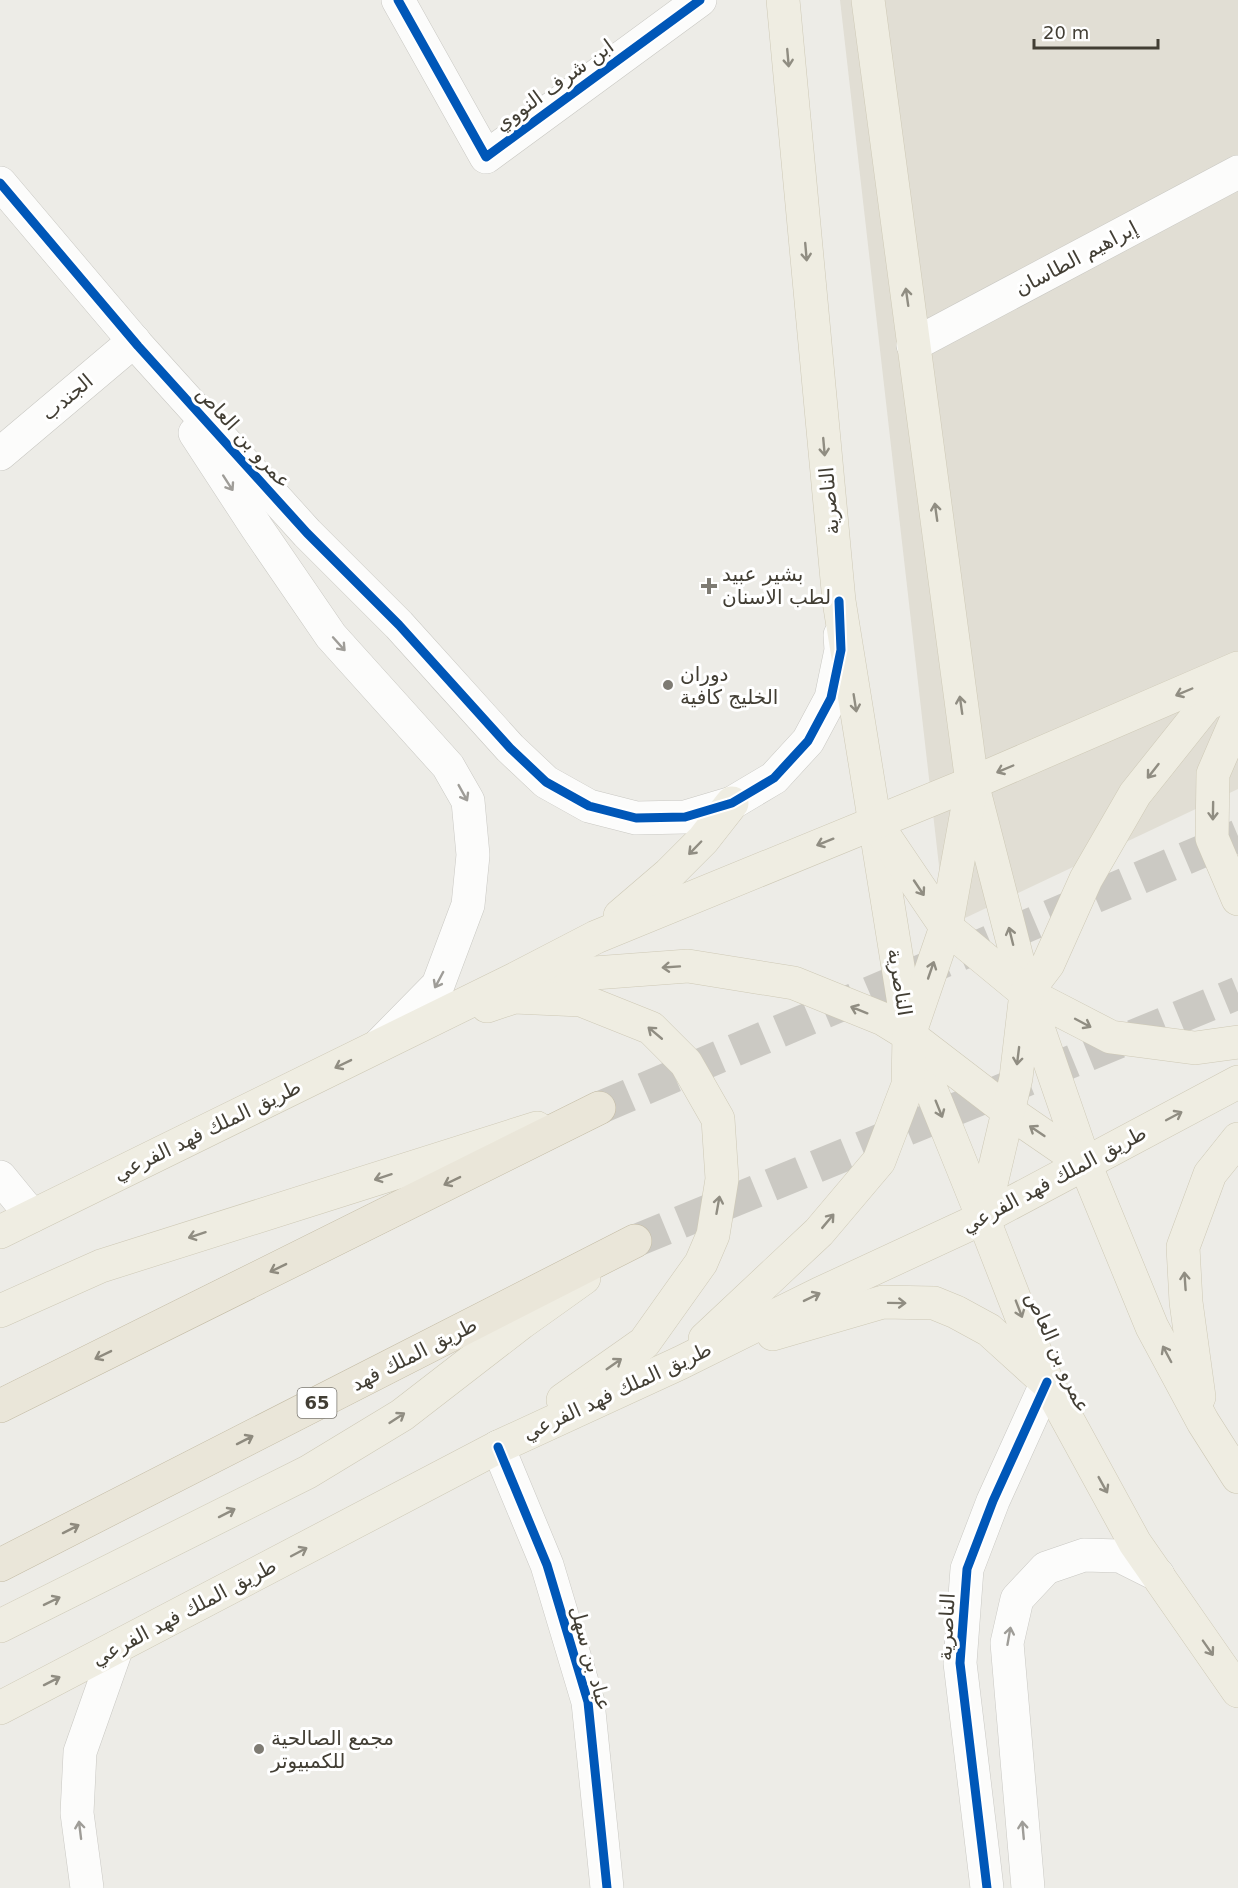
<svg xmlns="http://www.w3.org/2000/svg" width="1238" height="1888" font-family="'DejaVu Sans','Noto Sans Arabic',sans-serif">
  <rect width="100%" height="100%" fill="#edece7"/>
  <path fill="#e1ded4" d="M 840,0 L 1238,0 L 1238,789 L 946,927 Z"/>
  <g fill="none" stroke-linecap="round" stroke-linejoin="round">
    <g stroke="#cbc9c3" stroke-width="33" stroke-dasharray="33 16" stroke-linecap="butt">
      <path d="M 599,1108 L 1238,836"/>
      <path d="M 635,1241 L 1238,993"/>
    </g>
    <defs>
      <g id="minor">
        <path d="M 398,0 L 486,157 L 700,0"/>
        <path d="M 0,183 L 138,346 L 307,533 L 399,625 L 510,748 L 546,782 L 589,806 L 636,818 L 685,817 L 732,803 L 774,778 L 808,741 L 831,698 L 841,650 L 840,635"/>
        <path d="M 913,345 L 1238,172"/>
        <path d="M 195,433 L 257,528 L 331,636 L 448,766 L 468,801 L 473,855 L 468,905 L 438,985 L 380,1044"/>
        <path d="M 0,454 L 134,341"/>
        <path d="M 0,1177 L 32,1216"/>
        <path d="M 498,1447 L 547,1565 L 588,1702 L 607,1888"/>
        <path d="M 87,1888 L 77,1813 L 80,1752 L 117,1647"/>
        <path d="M 987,1888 L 960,1663 L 967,1569 L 993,1501 L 1047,1382"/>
        <path d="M 1028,1888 L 1007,1643 L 1017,1599 L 1046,1568 L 1084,1555 L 1120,1556 L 1158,1575"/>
      </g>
      <g id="major">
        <path d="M 783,0 L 839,601 L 909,1035 L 983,1218 L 1047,1382 L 1135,1543 L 1238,1691"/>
        <path d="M 868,0 L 972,783 L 1026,993 L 1085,1164 L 1152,1327 L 1203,1422 L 1238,1477"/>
        <path d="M 1238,716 L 1213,774 L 1212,838 L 1238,899"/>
        <path d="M 881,831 L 946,927 L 1026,993 L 1111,1037 L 1195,1048 L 1238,1042"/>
        <path d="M 620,916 L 669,874 L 703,840 L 732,803"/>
        <path d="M 527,978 L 688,966 L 794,983 L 883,1019 L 909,1035 L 1008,1111 L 1085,1164"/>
        <path d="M 487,1006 L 514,997 L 581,1000 L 651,1028 L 686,1063 L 718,1119 L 722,1179 L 713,1235 L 701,1263 L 644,1343 L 563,1400"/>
        <path d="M 983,1218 L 1016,1078 L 1026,993 L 1048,964 L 1086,879 L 1135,794 L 1206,705 L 1238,686"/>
        <path d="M 0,1232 L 515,979 L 596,937 L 972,783 L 1238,668"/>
        <path d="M 0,1311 L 101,1266 L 537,1128"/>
        <path d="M 773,1334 L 883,1302 L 934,1303 L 956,1312 L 989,1330 L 1043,1379"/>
        <path d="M 705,1339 L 819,1232 L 879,1161 L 908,1085 L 909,1035 L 946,927 L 970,795"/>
        <path d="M 1199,1397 L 1186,1302 L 1183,1247 L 1210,1174 L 1238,1139"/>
        <path d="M 0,1626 L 308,1472 L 402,1415 L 521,1323 L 584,1278"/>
        <path d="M 0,1708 L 498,1447 L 680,1363 L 819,1294 L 983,1218 L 1238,1082"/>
      </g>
      <g id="highway">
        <path d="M 0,1406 L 599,1108"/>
        <path d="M 0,1565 L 635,1241"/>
      </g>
    </defs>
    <use href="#minor" stroke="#c9c8c3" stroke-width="34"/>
    <use href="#major" stroke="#cec9b6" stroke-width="34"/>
    <use href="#highway" stroke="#c3bba4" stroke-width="34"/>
    <use href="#minor" stroke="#fcfcfb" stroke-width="33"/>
    <use href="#major" stroke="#efede2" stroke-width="33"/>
    <use href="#highway" stroke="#eae6d9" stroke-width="33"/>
    <defs>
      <g id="cycleway">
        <path d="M 398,0 L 486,157 L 700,0"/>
        <path d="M 0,183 L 138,346 L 307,533 L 399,625 L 510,748 L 546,782 L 589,806 L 636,818 L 685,817 L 732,803 L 774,778 L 808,741 L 831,698 L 841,650 L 839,601"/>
        <path d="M 498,1447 L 547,1565 L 588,1702 L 607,1888"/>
        <path d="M 987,1888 L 960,1663 L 967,1569 L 993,1501 L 1047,1382"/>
      </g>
    </defs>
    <use href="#cycleway" stroke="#fff" stroke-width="13"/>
    <use href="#cycleway" stroke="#0057b8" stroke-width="9"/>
  </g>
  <defs><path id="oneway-shaft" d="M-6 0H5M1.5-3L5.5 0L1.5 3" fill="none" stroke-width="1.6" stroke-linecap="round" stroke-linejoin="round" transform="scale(1.5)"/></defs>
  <g stroke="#908d82">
    <use href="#oneway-shaft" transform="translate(788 58) rotate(85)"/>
    <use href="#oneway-shaft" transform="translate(806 252) rotate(85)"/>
    <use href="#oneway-shaft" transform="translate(907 297) rotate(-98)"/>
    <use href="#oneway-shaft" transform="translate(824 447) rotate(85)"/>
    <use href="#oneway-shaft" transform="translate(936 512) rotate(-98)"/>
    <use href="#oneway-shaft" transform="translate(1184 692) rotate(157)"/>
    <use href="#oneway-shaft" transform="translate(855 703) rotate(81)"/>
    <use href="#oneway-shaft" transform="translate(961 705) rotate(-98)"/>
    <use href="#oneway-shaft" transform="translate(1005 769) rotate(157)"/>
    <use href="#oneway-shaft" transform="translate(1153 771) rotate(128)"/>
    <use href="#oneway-shaft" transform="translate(1213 811) rotate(91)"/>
    <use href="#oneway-shaft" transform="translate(825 842) rotate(158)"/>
    <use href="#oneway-shaft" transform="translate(695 848) rotate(134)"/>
    <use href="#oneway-shaft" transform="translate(919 888) rotate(56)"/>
    <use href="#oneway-shaft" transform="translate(1011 936) rotate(-104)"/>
    <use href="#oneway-shaft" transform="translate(671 967) rotate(176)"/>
    <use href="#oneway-shaft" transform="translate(931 970) rotate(-71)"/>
    <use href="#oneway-shaft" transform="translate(859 1010) rotate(-158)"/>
    <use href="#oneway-shaft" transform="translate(1083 1023) rotate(28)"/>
    <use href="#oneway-shaft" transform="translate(655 1033) rotate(-140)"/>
    <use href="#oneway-shaft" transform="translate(1018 1056) rotate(97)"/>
    <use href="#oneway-shaft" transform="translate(343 1064) rotate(154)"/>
    <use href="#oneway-shaft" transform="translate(939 1109) rotate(68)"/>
    <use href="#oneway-shaft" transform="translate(1174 1116) rotate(-28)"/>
    <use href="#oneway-shaft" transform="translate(1037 1131) rotate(-146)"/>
    <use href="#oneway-shaft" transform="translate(383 1177) rotate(162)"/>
    <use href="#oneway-shaft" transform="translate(718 1205) rotate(-80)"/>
    <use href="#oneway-shaft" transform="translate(828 1221) rotate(-50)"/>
    <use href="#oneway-shaft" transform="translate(197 1235) rotate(162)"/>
    <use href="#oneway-shaft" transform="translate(1185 1281) rotate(-94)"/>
    <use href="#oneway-shaft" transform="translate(812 1297) rotate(-26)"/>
    <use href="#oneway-shaft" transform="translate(897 1303) rotate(1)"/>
    <use href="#oneway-shaft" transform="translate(1019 1309) rotate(69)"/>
    <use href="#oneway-shaft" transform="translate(1167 1354) rotate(-118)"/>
    <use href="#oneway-shaft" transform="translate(614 1364) rotate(-35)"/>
    <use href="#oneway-shaft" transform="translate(397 1418) rotate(-33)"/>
    <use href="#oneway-shaft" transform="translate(1103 1485) rotate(61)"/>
    <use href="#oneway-shaft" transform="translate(227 1513) rotate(-27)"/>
    <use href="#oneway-shaft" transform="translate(299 1552) rotate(-28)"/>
    <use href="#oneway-shaft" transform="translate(52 1601) rotate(-26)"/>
    <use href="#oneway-shaft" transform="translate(1208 1648) rotate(55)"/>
    <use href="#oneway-shaft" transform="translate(52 1681) rotate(-27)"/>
  </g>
  <g stroke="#9f9d98">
    <use href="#oneway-shaft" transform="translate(228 483) rotate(57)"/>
    <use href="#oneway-shaft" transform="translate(339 644) rotate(48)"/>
    <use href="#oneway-shaft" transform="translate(463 793) rotate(61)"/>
    <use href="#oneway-shaft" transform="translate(439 980) rotate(118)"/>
    <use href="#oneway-shaft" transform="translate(1009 1636) rotate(-80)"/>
    <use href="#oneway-shaft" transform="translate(80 1830) rotate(-97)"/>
    <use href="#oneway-shaft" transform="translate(1023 1830) rotate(-95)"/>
  </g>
  <g stroke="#8e8a7e">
    <use href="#oneway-shaft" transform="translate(452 1181) rotate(154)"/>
    <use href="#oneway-shaft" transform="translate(278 1268) rotate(154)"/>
    <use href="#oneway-shaft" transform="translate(103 1355) rotate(154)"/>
    <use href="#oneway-shaft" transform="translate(245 1440) rotate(-27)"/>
    <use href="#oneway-shaft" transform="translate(71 1529) rotate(-27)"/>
  </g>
  <g fill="#7e7b73" stroke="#fff" stroke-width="2">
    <path d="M706 577h6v6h6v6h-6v6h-6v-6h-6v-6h6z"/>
    <circle cx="668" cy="685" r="6"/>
    <circle cx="259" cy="1749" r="6"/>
  </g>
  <g text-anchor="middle" stroke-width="6" stroke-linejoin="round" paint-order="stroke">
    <rect fill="#fff" stroke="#7b7871" stroke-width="1.5" x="297.5" y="1388" width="39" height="30" rx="4.5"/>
    <g font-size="18" font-weight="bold" fill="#423e34">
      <text x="317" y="1409">65</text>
    </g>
    <g font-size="20" fill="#423e34" stroke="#fff">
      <text transform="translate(554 85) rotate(-36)" y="7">ابن شرف النووي</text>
      <text transform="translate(1076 258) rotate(-28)" y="7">إبراهيم الطاسان</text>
      <text transform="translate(67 397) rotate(-40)" y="7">الجندب</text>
      <text transform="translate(244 437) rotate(48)" y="7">عمرو بن العاص</text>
      <text transform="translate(829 501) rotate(-95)" y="7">الناصرية</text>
      <text transform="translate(900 982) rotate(81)" y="7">الناصرية</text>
      <text transform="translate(207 1130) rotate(-26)" y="7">طريق الملك فهد الفرعي</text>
      <text transform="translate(1054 1179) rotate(-28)" y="7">طريق الملك فهد الفرعي</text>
      <text transform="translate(1058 1352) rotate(66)" y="7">عمرو بن العاص</text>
      <text transform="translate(414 1354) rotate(-27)" y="7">طريق الملك فهد</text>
      <text transform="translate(617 1391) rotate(-25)" y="7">طريق الملك فهد الفرعي</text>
      <text transform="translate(184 1612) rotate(-28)" y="7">طريق الملك فهد الفرعي</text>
      <text transform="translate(946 1627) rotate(-87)" y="7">الناصرية</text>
      <text transform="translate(591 1658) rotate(75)" y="7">عباد بن سهل</text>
    </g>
    <g font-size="20" fill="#423e34" stroke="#fff" text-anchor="start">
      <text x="722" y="581">بشير عبيد<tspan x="722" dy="23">لطب الاسنان</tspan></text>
      <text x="680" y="681">دوران<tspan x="680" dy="23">الخليج كافية</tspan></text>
      <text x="271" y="1745">مجمع الصالحية<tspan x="271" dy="23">للكمبيوتر</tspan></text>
    </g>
  </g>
  <path d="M1034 39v9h124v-9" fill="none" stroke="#423e34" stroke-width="3"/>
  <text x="1043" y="39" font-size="18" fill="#423e34" stroke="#ffffff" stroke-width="4.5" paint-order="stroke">20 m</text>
</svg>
